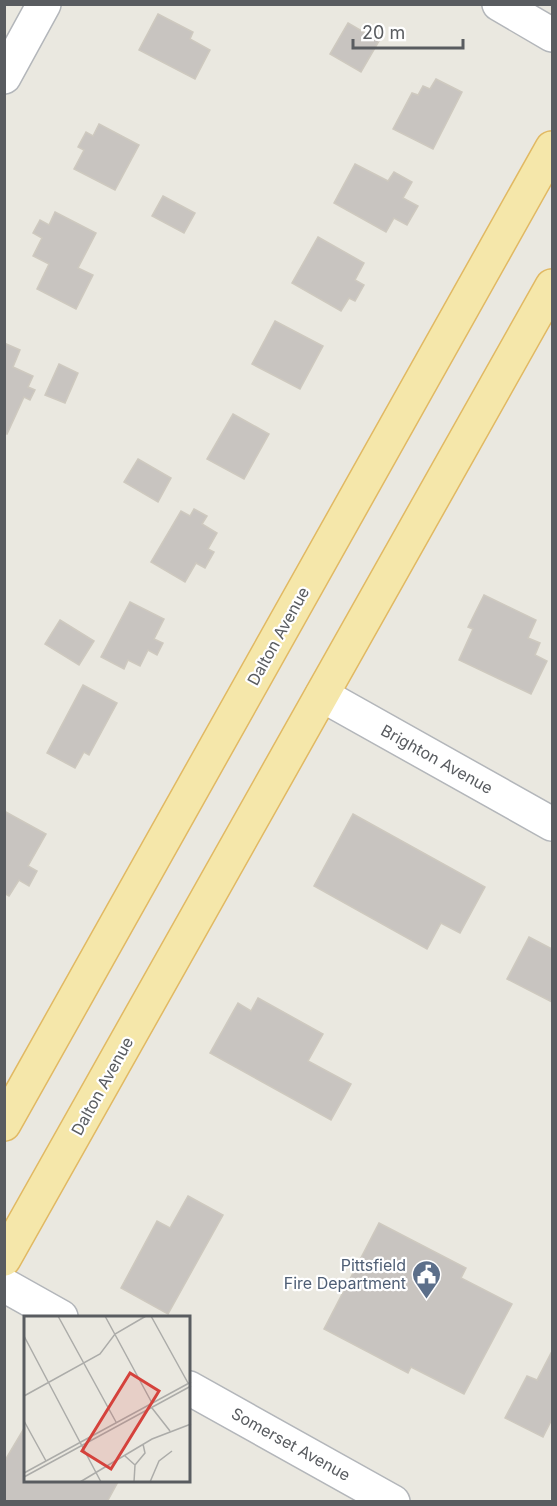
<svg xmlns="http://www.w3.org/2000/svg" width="557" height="1506" font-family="Inter,sans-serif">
  <rect width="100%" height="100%" fill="#eae8e0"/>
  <g fill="#c8c4c0" stroke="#cec9bf" stroke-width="1.5">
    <path d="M 158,14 L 193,32 L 190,39 L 210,50 L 195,79 L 139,50 Z"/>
    <path d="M 348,23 L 379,41 L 361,72 L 330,54 Z"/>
    <path d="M 436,79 L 462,92 L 433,149 L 393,129 L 412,93 L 418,95 L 423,86 L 430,89 Z"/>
    <path d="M 99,124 L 139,145 L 115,190 L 74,169 L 84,150 L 78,147 L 86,132 L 93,136 Z"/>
    <path d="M 355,164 L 388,181 L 394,172 L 412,182 L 403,198 L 418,206 L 407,225 L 394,218 L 386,232 L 334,203 Z"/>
    <path d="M 163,196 L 195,213 L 184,233 L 152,216 Z"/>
    <path d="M 55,212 L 96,233 L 78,268 L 93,275 L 76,309 L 37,289 L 49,264 L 33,256 L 42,238 L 33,233 L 40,220 L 49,225 Z"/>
    <path d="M 318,237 L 364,263 L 355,280 L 364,285 L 355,301 L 349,298 L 341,311 L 292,283 Z"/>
    <path d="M 275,321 L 323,346 L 300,389 L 252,364 Z"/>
    <path d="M 4,343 L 20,350 L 13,367 L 33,376 L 28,387 L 35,390 L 30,400 L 24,397 L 7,434 L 4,433 Z"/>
    <path d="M 59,364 L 78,373 L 65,403 L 45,395 Z"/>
    <path d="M 233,414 L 269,434 L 244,479 L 207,459 Z"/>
    <path d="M 138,459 L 171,478 L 158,502 L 124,482 Z"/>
    <path d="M 194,509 L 207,516 L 202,524 L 217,533 L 208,549 L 214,552 L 205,568 L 196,563 L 185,582 L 151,562 L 181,511 L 190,516 Z"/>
    <path d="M 484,595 L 536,620 L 528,638 L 540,643 L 535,655 L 547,661 L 531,694 L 459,660 L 473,629 L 468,627 Z"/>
    <path d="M 130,602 L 164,619 L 154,639 L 163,643 L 157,655 L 148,650 L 140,666 L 128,660 L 124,669 L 101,657 Z"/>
    <path d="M 60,620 L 94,641 L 79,665 L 45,644 Z"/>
    <path d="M 83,685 L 117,703 L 89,755 L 84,752 L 75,768 L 47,753 Z"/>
    <path d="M 4,811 L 46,834 L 28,866 L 37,871 L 29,886 L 19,880 L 9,896 L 4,893 Z"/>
    <path d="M 353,814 L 485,887 L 460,933 L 441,923 L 427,949 L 314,886 Z"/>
    <path d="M 529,937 L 552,949 L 552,1002 L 507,979 Z"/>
    <path d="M 258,998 L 323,1034 L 308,1061 L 351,1084 L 331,1120 L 210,1053 L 238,1003 L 251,1011 Z"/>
    <path d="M 188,1196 L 223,1215 L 168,1314 L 121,1288 L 157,1221 L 170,1228 Z"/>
    <path d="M 379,1223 L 466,1268 L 461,1278 L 512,1304 L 464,1394 L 411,1367 L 408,1373 L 324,1329 Z"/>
    <path d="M 551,1353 L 552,1354 L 552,1419 L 543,1437 L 505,1418 L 527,1376 L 537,1380 Z"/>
    <path d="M 26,1425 L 26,1480 L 119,1480 L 107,1502 L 4,1502 L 4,1462 Z"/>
  </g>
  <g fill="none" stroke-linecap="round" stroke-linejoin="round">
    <defs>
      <g id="minor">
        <path d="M 499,4 L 552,35"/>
        <path d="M 4,77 L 44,4"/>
        <path d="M 322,695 L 552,824"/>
        <path d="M 4,1285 L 61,1317"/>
        <path d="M 189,1388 L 393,1502"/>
      </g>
      <g id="primary">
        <path d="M 4,1124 L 552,148"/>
        <path d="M 4,1259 L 552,286"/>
      </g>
    </defs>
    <use href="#minor" stroke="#b3b6ba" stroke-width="36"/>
    <use href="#primary" stroke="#e1b963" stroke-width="36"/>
    <use href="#minor" stroke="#fff" stroke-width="33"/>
    <use href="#primary" stroke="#f5e7aa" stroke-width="33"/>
  </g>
  <defs>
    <symbol id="civic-pin" viewBox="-11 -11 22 30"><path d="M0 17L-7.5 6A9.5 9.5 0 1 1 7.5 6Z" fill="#5c6f8a" stroke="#fff"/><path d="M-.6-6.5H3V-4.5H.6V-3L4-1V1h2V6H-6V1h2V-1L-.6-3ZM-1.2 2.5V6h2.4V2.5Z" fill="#fff"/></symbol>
  </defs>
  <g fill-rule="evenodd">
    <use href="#civic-pin" x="410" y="1258" width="33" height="45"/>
  </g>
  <g text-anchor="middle" stroke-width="4.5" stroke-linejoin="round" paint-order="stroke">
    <g font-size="16" fill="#595c60" stroke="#fff">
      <text transform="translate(278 636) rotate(-61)" y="6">Dalton Avenue</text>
      <text transform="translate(437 759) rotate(29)" y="6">Brighton Avenue</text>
      <text transform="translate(102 1086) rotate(-61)" y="6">Dalton Avenue</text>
      <text transform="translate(291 1444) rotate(29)" y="6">Somerset Avenue</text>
    </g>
    <g font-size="16" fill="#4e5e75" stroke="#fff" text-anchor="end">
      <text x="406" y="1271">Pittsfield<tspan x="406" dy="18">Fire Department</tspan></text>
    </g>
  </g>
  <g transform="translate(24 1316)">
    <rect width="166" height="166" fill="#eae8e0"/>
    <path fill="none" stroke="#acaca9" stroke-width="1.5" d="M 34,0 L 92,106M 81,0 L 128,87M 127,0 L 164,67M 0,20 L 77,166M 0,80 L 76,38 L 91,18 L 122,0M 128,92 L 146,115M 0,105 L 22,145M 101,140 L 111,149 L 110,166M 111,149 L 121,137 L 119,128M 0,157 L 167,66M 0,161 L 167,70M 56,166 L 128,123 L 167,108M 126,166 L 135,145 L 148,135"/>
    <path fill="#d5423c" fill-opacity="0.15" stroke="#d5423c" stroke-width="3" d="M 106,57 L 135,75 L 87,153 L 58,135 Z"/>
    <rect width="166" height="166" fill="none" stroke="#595c60" stroke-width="3"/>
  </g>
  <rect width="557" height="1506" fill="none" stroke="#595c60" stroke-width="12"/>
  <path d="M353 39v9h110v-9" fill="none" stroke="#595c60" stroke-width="3"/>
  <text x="362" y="39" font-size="18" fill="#595c60" stroke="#ffffff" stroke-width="4.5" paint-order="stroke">20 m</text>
</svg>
